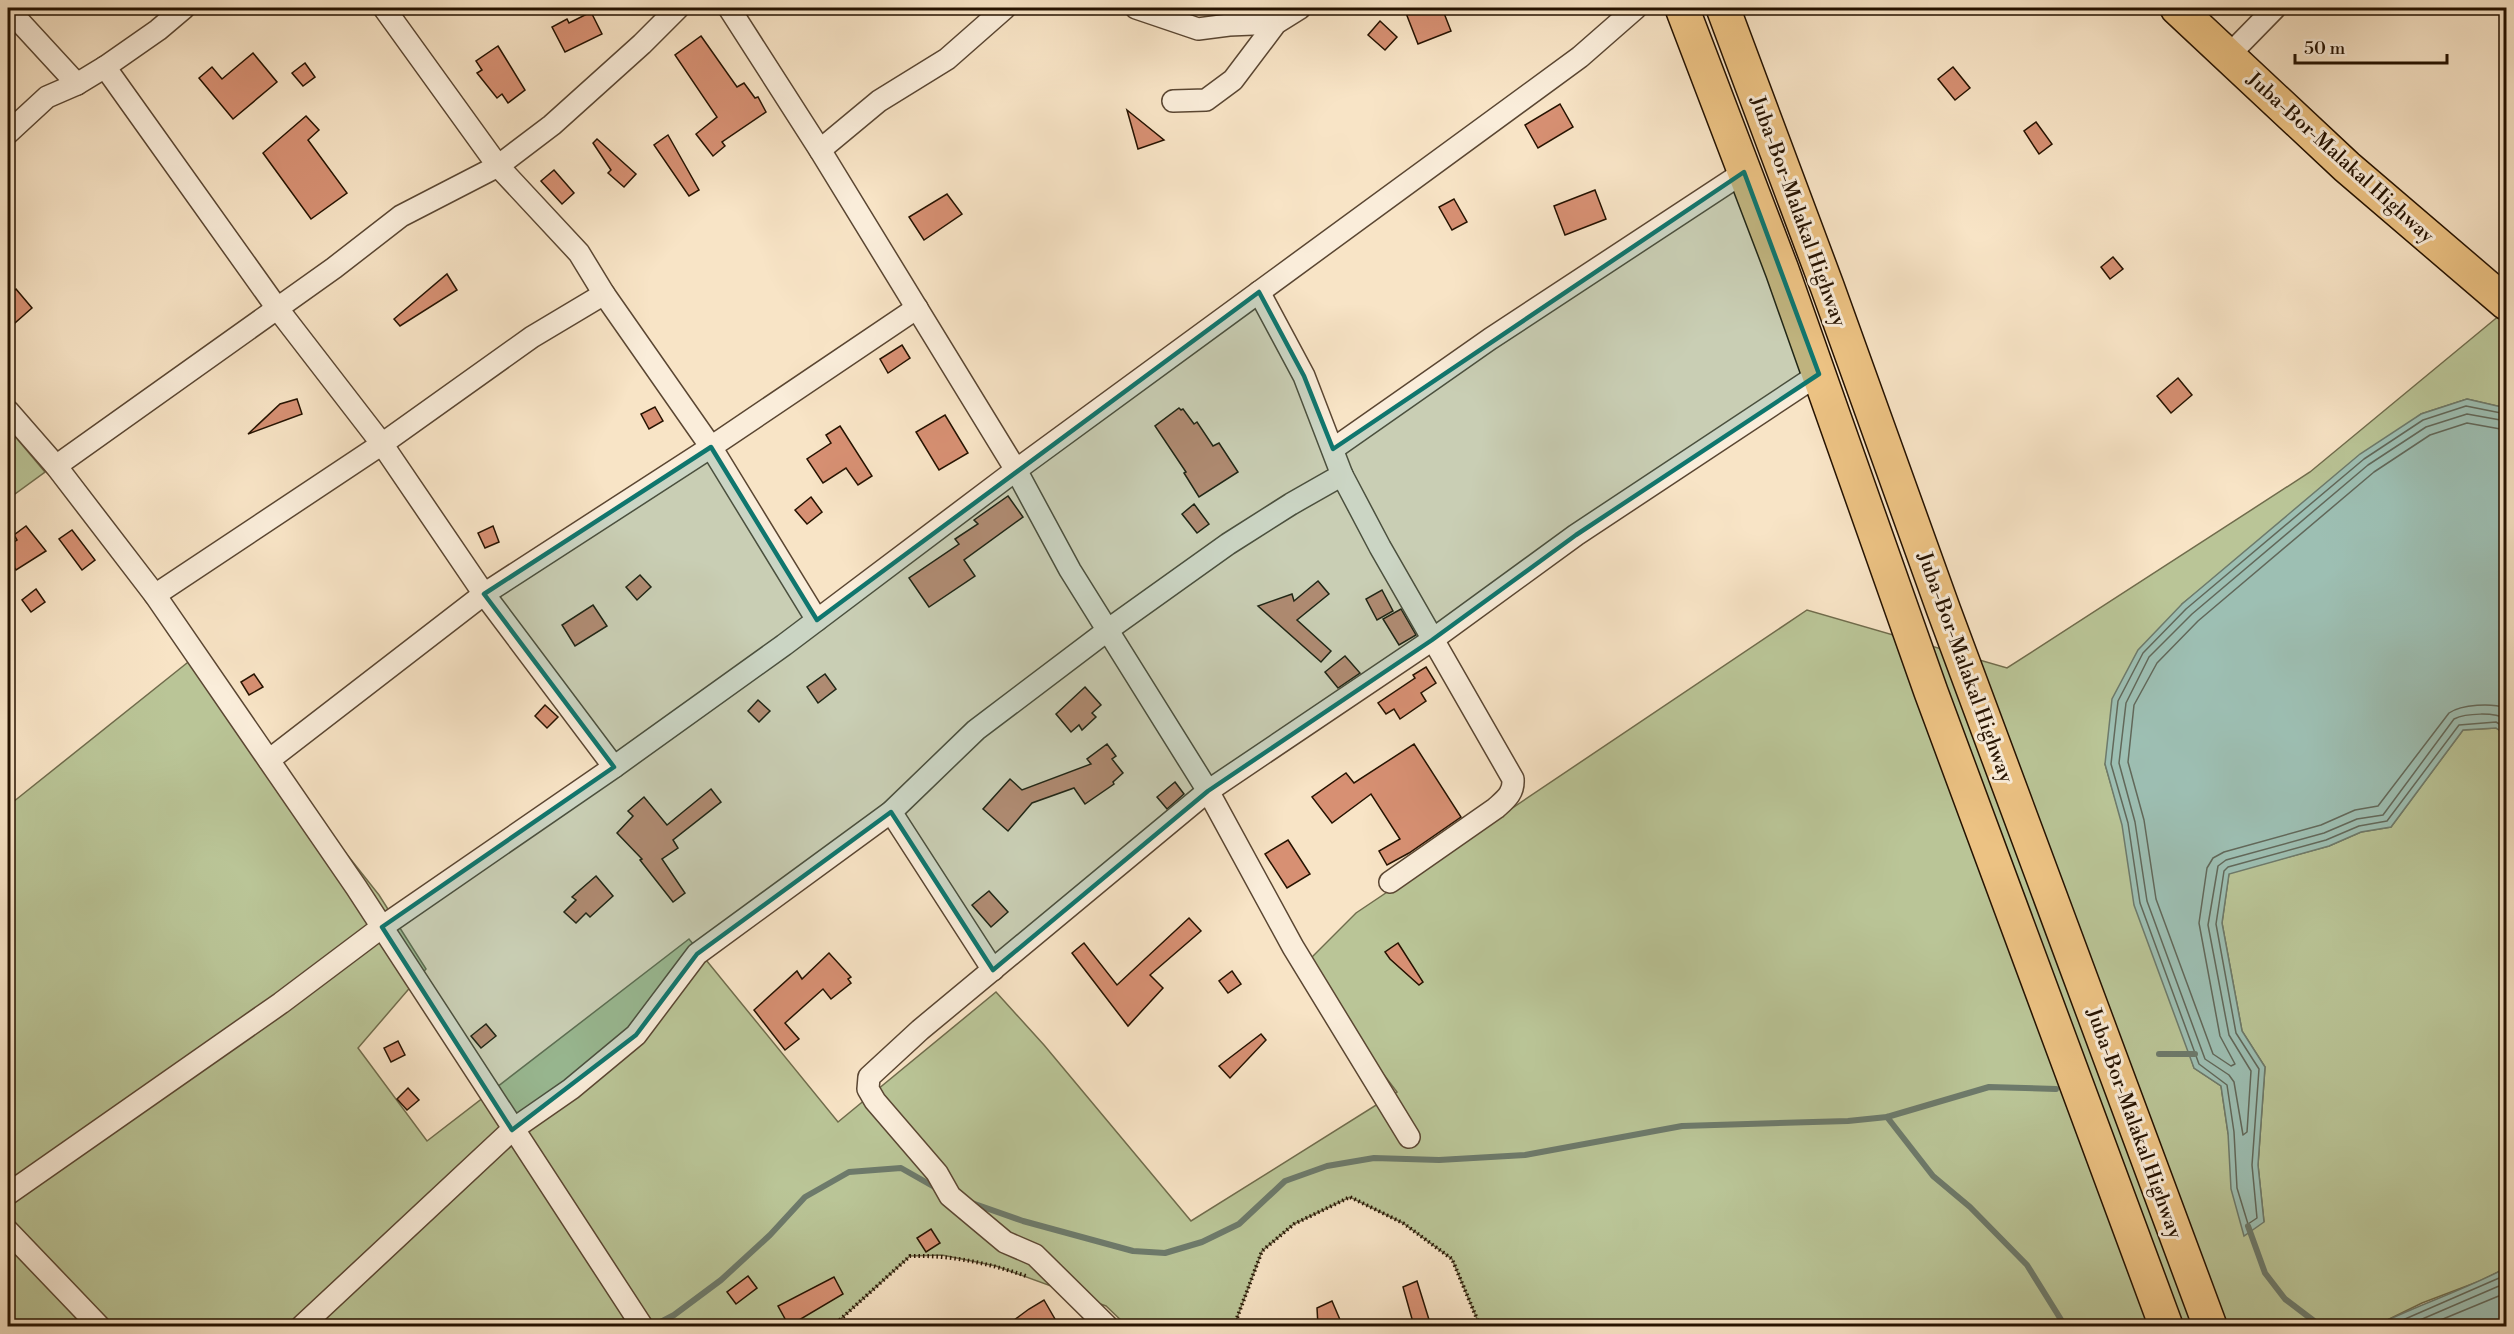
<svg xmlns="http://www.w3.org/2000/svg" width="2514" height="1334" font-family="'Libre Bodoni',serif">
  <rect width="100%" height="100%" fill="#f8e4c6"/>
  <filter id="stains"><feTurbulence type="fractalNoise" baseFrequency=".00333" numOctaves="4"/><feColorMatrix values="0 0 0 0 .2 0 0 0 0 .09 0 0 0 0 .02 0 0 0 .5 -.17"/></filter>
  <radialGradient id="worn" r=".72"><stop offset=".6" stop-color="#630" stop-opacity="0"/><stop offset="1" stop-color="#630" stop-opacity=".3"/></radialGradient>
  <g fill="#bac597" stroke="#706c4c" stroke-width="1.5">
    <path d="M 2506,310 L 2506,408 L 2467,399 L 2421,414 L 2182,604 L 2105,764 L 2194,1068 L 2221,1086 L 2228,1133 L 2264,1222 L 2258,1165 L 2265,1067 L 2242,1031 L 2222,923 L 2229,873 L 2329,846 L 2361,832 L 2391,827 L 2463,730 L 2496,728 L 2506,735 L 2506,1268 L 2480,1281 L 2422,1303 L 2375,1326 L 2314,1321 L 2313,1326 L 1480,1326 L 1452,1259 L 1403,1223 L 1350,1197 L 1294,1224 L 1262,1251 L 1234,1326 L 1127,1326 L 1106,1306 L 996,1266 L 942,1255 L 910,1256 L 833,1326 L 8,1326 L 8,806 L 192,659 L 379,895 L 426,969 L 358,1048 L 427,1141 L 689,939 L 838,1122 L 996,992 L 1044,1045 L 1191,1221 L 1397,1092 L 1302,967 L 1356,913 L 1807,610 L 2007,668 L 2310,472 Z"/>
    <path d="M 8,428 L 45,472 L 8,499 Z"/>
  </g>
  <g fill="#9dbfb3" stroke="#6d7a6b" stroke-width="1.5">
    <path d="M 2467,399 L 2506,408 L 2506,735 L 2496,728 L 2463,730 L 2391,827 L 2361,832 L 2329,846 L 2229,874 L 2222,923 L 2242,1031 L 2265,1067 L 2258,1165 L 2264,1222 L 2244,1236 L 2231,1189 L 2228,1133 L 2221,1086 L 2194,1068 L 2134,905 L 2122,825 L 2105,764 L 2112,699 L 2138,650 L 2182,604 L 2360,454 L 2421,414 Z"/>
    <path d="M 2506,1268 L 2506,1326 L 2375,1326 C 2418,1305 2464,1290 2506,1268 Z"/>
  </g>
  <g fill="none" stroke-linecap="round" stroke-linejoin="round">
    <g stroke="#61685a" stroke-width="1.5">
      <path d="M 2506,414 L 2466,406 L 2423,420 L 2364,459 L 2186,609 L 2143,653 L 2118,701 L 2111,764 L 2128,823 L 2140,903 L 2199,1064 L 2227,1085 L 2234,1132 L 2237,1188 L 2248,1224 L 2257,1218 L 2252,1165 L 2259,1069 L 2236,1033 L 2216,924 L 2224,871 L 2228,867 L 2326,840 L 2359,826 L 2387,821 L 2459,725 L 2496,722 L 2506,728"/>
      <path d="M 2506,421 L 2467,414 L 2426,427 L 2368,465 L 2192,614 L 2149,657 L 2126,703 L 2119,763 L 2135,822 L 2147,901 L 2205,1059 L 2229,1075 L 2234,1082 L 2243,1135 L 2247,1132 L 2251,1071 L 2229,1035 L 2208,925 L 2218,866 L 2226,860 L 2324,833 L 2357,819 L 2383,815 L 2454,719 C 2466,713 2495,712 2506,719"/>
      <path d="M 2506,430 L 2467,423 L 2430,435 L 2374,472 L 2198,621 L 2157,663 L 2134,705 L 2128,762 L 2144,820 L 2156,899 L 2213,1054 L 2231,1066 L 2235,1064 L 2220,1036 L 2199,923 L 2207,868 L 2213,858 L 2224,852 L 2321,825 L 2355,810 L 2378,806 L 2449,713 C 2462,704 2492,703 2506,708"/>
      <path d="M 2389,1326 L 2506,1275"/>
      <path d="M 2406,1326 L 2506,1283"/>
      <path d="M 2426,1326 L 2506,1293"/>
    </g>
    <g stroke="#6d7a6b" stroke-width="6">
      <path d="M 2159,1054 L 2195,1054"/>
      <path d="M 1887,1117 L 1933,1176 L 1970,1207 L 2027,1265 L 2065,1326"/>
      <path d="M 969,1202 L 1023,1221 L 1133,1251 L 1165,1253 L 1202,1242 L 1239,1224 L 1285,1181 L 1327,1166 L 1374,1158 L 1439,1160 L 1525,1155 L 1682,1126 L 1848,1121 L 1887,1117 L 1989,1087 L 2056,1089"/>
      <path d="M 2248,1226 L 2265,1273 L 2285,1299 L 2314,1321"/>
      <path d="M 653,1326 L 674,1315 L 721,1280 L 770,1235 L 805,1197 L 849,1172 L 901,1168 L 938,1189"/>
    </g>
  </g>
  <g fill="#d79073" stroke="#251200" stroke-width="1.5">
    <path d="M 1404,8 L 1442,8 L 1451,31 L 1418,44 Z"/>
    <path d="M 591,12 L 602,34 L 565,52 L 552,27 L 567,19 L 569,23 Z"/>
    <path d="M 1380,21 L 1397,37 L 1385,50 L 1368,35 Z"/>
    <path d="M 701,36 L 737,87 L 744,83 L 755,98 L 758,97 L 766,112 L 722,142 L 725,146 L 713,156 L 696,134 L 717,117 L 675,55 Z"/>
    <path d="M 498,46 L 525,90 L 508,103 L 502,94 L 497,98 L 477,73 L 482,70 L 476,61 Z"/>
    <path d="M 253,53 L 277,82 L 233,119 L 199,78 L 212,67 L 222,79 Z"/>
    <path d="M 305,63 L 315,77 L 303,86 L 292,73 Z"/>
    <path d="M 1953,67 L 1970,88 L 1955,100 L 1938,79 Z"/>
    <path d="M 1560,104 L 1573,127 L 1538,148 L 1525,125 Z"/>
    <path d="M 1127,110 L 1164,140 L 1138,149 Z"/>
    <path d="M 306,116 L 319,130 L 308,140 L 347,193 L 311,219 L 263,153 Z"/>
    <path d="M 2036,122 L 2052,144 L 2039,154 L 2024,131 Z"/>
    <path d="M 668,135 L 699,190 L 689,196 L 654,145 Z"/>
    <path d="M 597,139 L 636,174 L 624,187 L 608,173 L 611,170 L 593,143 Z"/>
    <path d="M 554,170 L 574,193 L 562,204 L 541,181 Z"/>
    <path d="M 1595,190 L 1606,219 L 1565,235 L 1554,206 Z"/>
    <path d="M 947,194 L 962,214 L 924,240 L 909,217 Z"/>
    <path d="M 1454,199 L 1467,222 L 1452,230 L 1439,207 Z"/>
    <path d="M 2113,257 L 2123,269 L 2110,279 L 2101,267 Z"/>
    <path d="M 447,274 L 457,290 L 400,326 L 394,319 Z"/>
    <path d="M 16,289 L 32,308 L 8,329 L 8,296 Z"/>
    <path d="M 902,345 L 910,358 L 888,373 L 880,359 Z"/>
    <path d="M 2178,378 L 2192,395 L 2171,413 L 2157,396 Z"/>
    <path d="M 297,399 L 302,414 L 248,434 L 280,404 Z"/>
    <path d="M 655,407 L 663,421 L 649,429 L 641,414 Z"/>
    <path d="M 1179,408 L 1181,410 L 1183,409 L 1194,424 L 1197,422 L 1213,446 L 1219,443 L 1238,472 L 1199,497 L 1184,473 L 1186,472 L 1155,426 Z"/>
    <path d="M 945,415 L 968,453 L 939,470 L 916,432 Z"/>
    <path d="M 840,426 L 872,476 L 858,485 L 846,468 L 823,483 L 807,459 L 831,443 L 826,435 Z"/>
    <path d="M 1008,496 L 1023,517 L 964,560 L 975,576 L 929,607 L 909,578 L 959,544 L 955,539 L 978,524 L 974,520 Z"/>
    <path d="M 811,497 L 822,512 L 807,524 L 795,510 Z"/>
    <path d="M 1194,504 L 1209,524 L 1197,533 L 1182,514 Z"/>
    <path d="M 26,526 L 46,551 L 16,570 L 8,558 L 8,546 L 17,540 L 14,535 Z"/>
    <path d="M 493,526 L 499,542 L 485,548 L 478,533 Z"/>
    <path d="M 72,530 L 95,560 L 82,570 L 59,539 Z"/>
    <path d="M 640,575 L 651,587 L 637,600 L 626,587 Z"/>
    <path d="M 1318,581 L 1329,594 L 1297,620 L 1331,651 L 1321,662 L 1258,606 L 1292,594 L 1294,601 Z"/>
    <path d="M 36,589 L 45,602 L 31,612 L 22,600 Z"/>
    <path d="M 1382,590 L 1393,611 L 1377,620 L 1366,599 Z"/>
    <path d="M 593,605 L 607,626 L 575,646 L 562,625 Z"/>
    <path d="M 1401,609 L 1416,635 L 1399,645 L 1383,619 Z"/>
    <path d="M 1345,656 L 1360,673 L 1338,688 L 1325,672 Z"/>
    <path d="M 1426,667 L 1436,683 L 1421,693 L 1426,701 L 1400,719 L 1394,709 L 1386,714 L 1378,703 L 1415,678 L 1413,675 Z"/>
    <path d="M 254,674 L 263,687 L 249,695 L 241,682 Z"/>
    <path d="M 825,674 L 836,689 L 818,703 L 807,687 Z"/>
    <path d="M 1085,687 L 1101,705 L 1092,713 L 1096,717 L 1082,730 L 1079,725 L 1071,732 L 1056,714 Z"/>
    <path d="M 758,700 L 770,711 L 759,722 L 748,711 Z"/>
    <path d="M 545,705 L 558,717 L 547,728 L 535,716 Z"/>
    <path d="M 1107,744 L 1116,756 L 1112,759 L 1123,773 L 1113,782 L 1114,784 L 1085,804 L 1074,788 L 1032,803 L 1008,831 L 983,809 L 1010,779 L 1022,790 L 1091,764 L 1087,759 Z"/>
    <path d="M 1414,744 L 1461,817 L 1409,853 L 1387,865 L 1379,851 L 1400,839 L 1371,794 L 1332,823 L 1312,797 L 1346,773 L 1354,783 Z"/>
    <path d="M 1175,782 L 1184,794 L 1167,809 L 1157,797 Z"/>
    <path d="M 711,789 L 721,802 L 673,840 L 678,848 L 662,859 L 685,893 L 673,902 L 640,860 L 642,859 L 617,833 L 633,816 L 628,811 L 644,797 L 667,825 Z"/>
    <path d="M 1288,840 L 1310,874 L 1287,888 L 1265,854 Z"/>
    <path d="M 596,876 L 613,896 L 590,917 L 586,913 L 576,923 L 564,912 L 576,900 L 572,897 Z"/>
    <path d="M 989,891 L 1008,912 L 991,927 L 972,905 Z"/>
    <path d="M 1189,918 L 1201,931 L 1150,975 L 1163,988 L 1128,1026 L 1072,953 L 1084,943 L 1117,985 Z"/>
    <path d="M 1398,943 L 1423,982 L 1419,985 L 1390,959 L 1385,952 Z"/>
    <path d="M 829,953 L 851,977 L 848,979 L 851,983 L 831,999 L 823,989 L 785,1023 L 799,1039 L 785,1050 L 754,1010 L 797,971 L 802,979 Z"/>
    <path d="M 1232,971 L 1241,984 L 1228,993 L 1219,981 Z"/>
    <path d="M 486,1024 L 496,1036 L 481,1048 L 471,1036 Z"/>
    <path d="M 1261,1034 L 1266,1040 L 1230,1078 L 1219,1066 Z"/>
    <path d="M 398,1041 L 405,1055 L 391,1062 L 384,1048 Z"/>
    <path d="M 408,1088 L 419,1100 L 407,1110 L 397,1099 Z"/>
    <path d="M 931,1229 L 940,1243 L 926,1252 L 917,1238 Z"/>
    <path d="M 748,1276 L 757,1288 L 736,1304 L 727,1292 Z"/>
    <path d="M 834,1277 L 843,1294 L 789,1326 L 778,1306 Z"/>
    <path d="M 1417,1281 L 1431,1326 L 1414,1326 L 1403,1287 Z"/>
    <path d="M 1044,1300 L 1059,1326 L 1006,1326 L 1029,1309 Z"/>
    <path d="M 1332,1301 L 1341,1322 L 1330,1326 L 1318,1326 L 1317,1308 Z"/>
  </g>
  <g fill="none" stroke-linecap="round" stroke-linejoin="round">
    <defs>
      <g id="street">
        <path d="M 384,8 L 498,166 L 579,253 L 604,294 L 711,447 L 817,620"/>
        <path d="M 729,8 L 820,150 L 1016,470 L 1070,570 L 1208,791 L 1293,947 L 1409,1137"/>
        <path d="M 1136,8 L 1198,29 L 1229,25 L 1276,23"/>
        <path d="M 8,9 L 77,84"/>
        <path d="M 2229,55 L 2275,8"/>
        <path d="M 105,67 L 277,308 L 382,444 L 484,594 L 614,767"/>
        <path d="M 1173,101 L 1206,100 L 1233,80 L 1276,23 L 1300,8"/>
        <path d="M 8,133 L 47,97 L 77,84 L 105,67 L 158,30 L 184,8"/>
        <path d="M 820,150 L 879,101 L 947,59 L 1005,8"/>
        <path d="M 1259,292 L 1304,376 L 1342,475 L 1380,547 L 1513,779 C 1514,793 1506,799 1496,808 L 1390,882"/>
        <path d="M 8,411 L 56,466 L 155,595 L 356,887 L 642,1326"/>
        <path d="M 1333,449 L 1490,339 L 1744,172"/>
        <path d="M 56,466 L 334,268 L 401,216 L 498,166 L 552,125 L 642,44 L 678,8"/>
        <path d="M 155,595 L 382,444 L 532,337 L 604,294"/>
        <path d="M 269,760 L 484,594 L 711,447 L 917,308"/>
        <path d="M 891,812 L 993,970"/>
        <path d="M 8,1194 L 281,1003 L 382,927 L 614,767 L 784,645 L 1016,470 L 1580,57 L 1636,8"/>
        <path d="M 8,1231 L 99,1326"/>
        <path d="M 302,1326 L 512,1130 L 571,1089 L 636,1035 L 697,954 L 891,812 L 976,730 L 1116,624 L 1228,544 L 1291,504 L 1342,475"/>
        <path d="M 1107,1326 L 1035,1255 L 1005,1242 L 950,1196 L 937,1173 L 875,1101 L 868,1089 L 869,1077 L 920,1030 L 1208,791 L 1432,640 L 1576,535 L 1819,374"/>
      </g>
      <path id="primary" d="M 2177,8 L 2347,167 L 2506,303"/>
      <g id="highway">
        <path d="M 1682,8 L 1782,270 L 1931,692 L 2166,1326"/>
        <path d="M 1723,8 L 1827,286 L 1944,611 L 2210,1326"/>
      </g>
    </defs>
    <use href="#street" stroke="#5a4632" stroke-width="24"/>
    <use href="#primary" stroke="#251200" stroke-width="36"/>
    <use href="#highway" stroke="#251200" stroke-width="36"/>
    <g stroke="#251200" stroke-width="4" stroke-dasharray="1.5 3" stroke-linecap="butt">
      <path d="M 833,1326 L 910,1256 C 951,1255 988,1263 1026,1276"/>
      <path d="M 1234,1326 L 1262,1251 L 1294,1224 L 1350,1197 L 1403,1223 L 1452,1259 L 1480,1326"/>
    </g>
    <use href="#street" stroke="#faedda" stroke-width="21"/>
    <use href="#primary" stroke="#ecc283" stroke-width="33"/>
    <use href="#highway" stroke="#ecc283" stroke-width="33"/>
  </g>
  <path fill="#0f766e" fill-opacity="0.2" stroke="#0f766e" stroke-width="4.5" stroke-linejoin="round" d="M 1744,172 L 1819,374 L 1576,535 L 1432,640 L 1208,791 L 993,970 L 891,812 L 697,954 L 636,1035 L 512,1130 L 382,927 L 614,767 L 484,594 L 711,447 L 817,620 L 1259,292 L 1304,376 L 1333,449 Z"/>
  <g text-anchor="middle" stroke-width="6" stroke-linejoin="round" paint-order="stroke">
    <g font-size="20" fill="#251200" stroke="#faedda">
      <text transform="translate(2341 157) rotate(42)" y="7">Juba-Bor-Malakal Highway</text>
      <text transform="translate(1799 211) rotate(70)" y="7">Juba-Bor-Malakal Highway</text>
      <text transform="translate(1966 667) rotate(70)" y="7">Juba-Bor-Malakal Highway</text>
      <text transform="translate(2135 1123) rotate(70)" y="7">Juba-Bor-Malakal Highway</text>
    </g>
  </g>
  <rect width="2514" height="1334" fill="none" stroke="#f8e4c6" stroke-width="30"/>
  <rect x="9" y="9" width="2496" height="1316" fill="none" stroke="#251200" stroke-width="3"/>
  <rect x="15" y="15" width="2484" height="1304" fill="none" stroke="#251200" stroke-width="1.5"/>
  <path d="M2295 54v9h152v-9" fill="none" stroke="#251200" stroke-width="3"/>
  <text x="2304" y="54" font-size="18" fill="#251200" stroke="#faedda" stroke-width="4.5" paint-order="stroke">50 m</text>
  <rect width="100%" height="100%" filter="url(#stains)"/>
  <rect width="100%" height="100%" fill="url(#worn)"/>
</svg>
